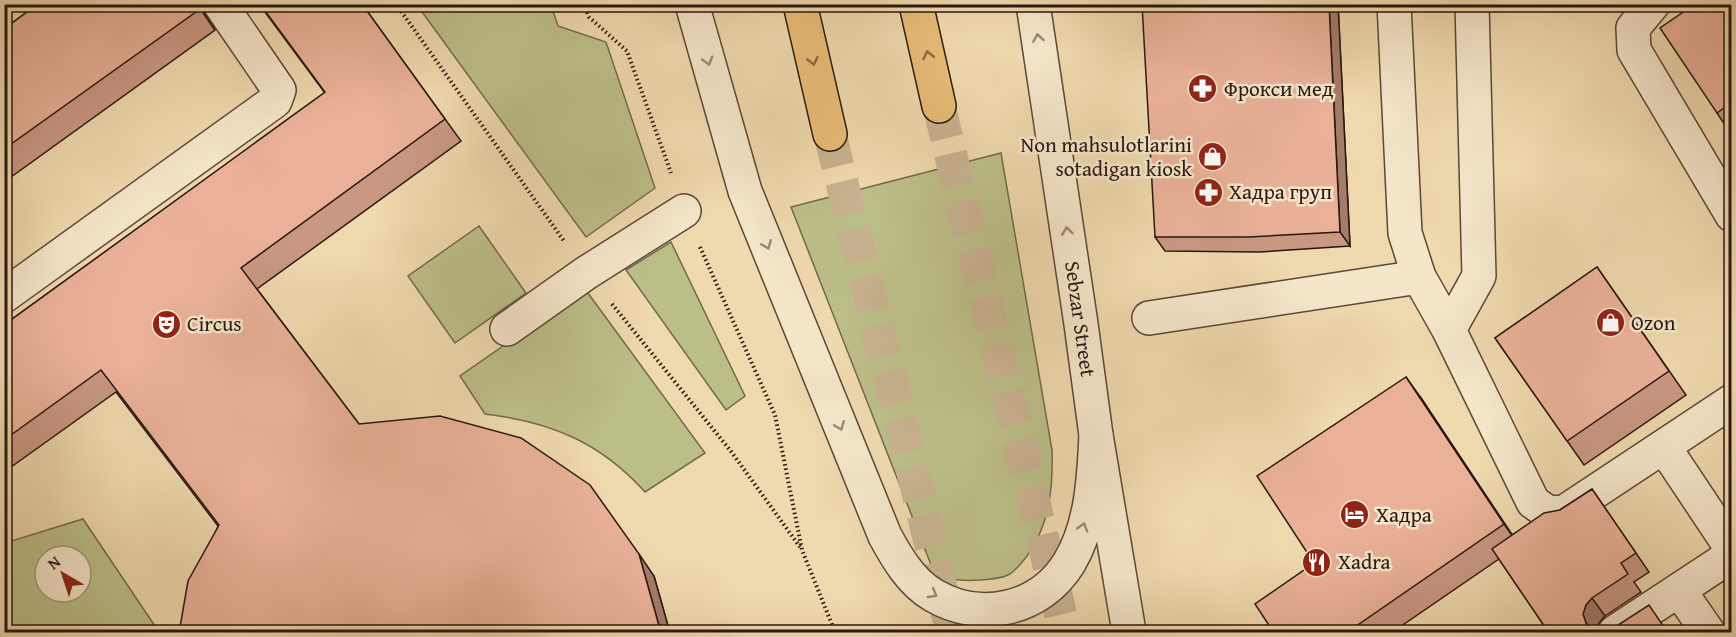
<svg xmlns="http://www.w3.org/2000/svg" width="1736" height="637" font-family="'Gentium Book Plus',serif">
  <rect width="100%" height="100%" fill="#efd9ae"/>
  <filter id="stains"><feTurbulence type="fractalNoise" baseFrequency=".00333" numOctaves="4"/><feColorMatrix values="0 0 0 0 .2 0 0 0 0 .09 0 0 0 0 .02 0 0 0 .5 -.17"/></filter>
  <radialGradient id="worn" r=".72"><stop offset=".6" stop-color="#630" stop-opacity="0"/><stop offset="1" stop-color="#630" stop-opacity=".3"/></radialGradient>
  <g fill="#bcbe88" stroke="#726a4c" stroke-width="1.5" fill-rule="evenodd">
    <path d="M 417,5 L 551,5 L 558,26 L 606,42 L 655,188 L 586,237 Z"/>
    <path d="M 1001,153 L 1052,450 C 1053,488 1050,524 1027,556 C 1022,562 1015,572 1008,575 C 1000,579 989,579 981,580 C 965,581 950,581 935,575 L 791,207 Z"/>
    <path d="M 479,226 L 526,293 L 455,343 L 408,276 Z"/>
    <path d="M 671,242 L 745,396 L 726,410 L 626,270 Z"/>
    <path d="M 585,289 L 705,453 L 645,492 C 600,442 551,422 485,414 L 460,376 Z"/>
    <path d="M 83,519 L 159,632 L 5,632 L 5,543 ZM 45,556 L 81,556 L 81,592 L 45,592 Z"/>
  </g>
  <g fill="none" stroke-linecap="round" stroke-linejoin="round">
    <g stroke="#c7b28f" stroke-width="33" stroke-dasharray="33 16" stroke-linecap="butt">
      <path d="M 939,106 L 1065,632"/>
      <path d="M 830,134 L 952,632"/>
    </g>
    <defs>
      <g id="minor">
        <path d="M 692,4 L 745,191 L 885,536 C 897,558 911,582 933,595 C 980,623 1040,610 1069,563 C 1092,525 1094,477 1096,435"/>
        <path d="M 1033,4 L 1081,324 L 1096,435 L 1129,632"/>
        <path d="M 1394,4 L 1405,233 L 1419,277 L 1449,330"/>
        <path d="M 1472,4 L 1479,276 L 1449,330 L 1533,502 L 1547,512 L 1563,513 L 1732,401"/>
        <path d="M 1653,4 L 1633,28 L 1634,50 L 1732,215"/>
        <path d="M 4,296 L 275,101 L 279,90 L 220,4"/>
        <path d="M 1149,318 L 1419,277"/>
        <path d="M 507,329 L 586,273 L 684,211"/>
        <path d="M 1664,447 L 1732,549"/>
        <path d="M 1679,590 L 1708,632"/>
        <path d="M 1615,632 L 1732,555"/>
      </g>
      <g id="major">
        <path d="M 800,4 L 830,134"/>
        <path d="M 916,4 L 939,106"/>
      </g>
    </defs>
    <use href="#minor" stroke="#5a4838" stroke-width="36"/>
    <use href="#major" stroke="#291711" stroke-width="36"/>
    <g stroke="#291711" stroke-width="4" stroke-dasharray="1.5 3" stroke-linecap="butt">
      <path d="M 396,4 L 564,241"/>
      <path d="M 584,4 L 589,17 L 627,51 L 671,173"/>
      <path d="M 700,247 L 775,415 L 802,550 L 835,632"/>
      <path d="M 612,304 L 730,450 L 800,547"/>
    </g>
    <use href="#minor" stroke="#f5e6ca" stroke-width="33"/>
    <use href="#major" stroke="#e8bc77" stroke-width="33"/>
  </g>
  <g fill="#c99883" stroke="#291711" stroke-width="1.5">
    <path d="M 38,4 L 202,4 L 205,15 L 215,30 L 4,182 L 4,29 Z"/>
    <path d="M 243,4 L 251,4 L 246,8 Z"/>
    <path d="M 259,4 L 362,4 L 461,141 L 257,289 L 359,424 L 654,576 L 670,633 L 179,633 L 218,526 L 116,392 L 4,472 L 4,325 L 325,93 Z"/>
    <path d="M 1338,4 L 1350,246 L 1259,252 L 1165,251 L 1155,237 Z"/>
    <path d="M 1731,4 L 1731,134 L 1717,113 Z"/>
    <path d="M 1597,267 L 1686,395 L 1584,465 L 1495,338 Z"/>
    <path d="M 1421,398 L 1512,535 L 1560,510 L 1592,489 L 1649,572 L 1634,582 L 1641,592 L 1605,616 L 1599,623 L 1597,631 L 1604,632 L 1668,633 L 1549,633 L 1499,559 L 1391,633 L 1274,633 Z"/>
  </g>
  <g fill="#a47c6a" stroke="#291711" stroke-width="1.5">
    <path d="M 197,4 L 202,4 L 205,15 L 215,30 Z"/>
    <path d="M 1329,4 L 1338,4 L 1350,246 L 1340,232 Z"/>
    <path d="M 1406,377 L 1421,398 L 1519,545 L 1504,524 Z"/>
    <path d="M 639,554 L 654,576 L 670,633 L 661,633 Z"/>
    <path d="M 1592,598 L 1605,616 L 1599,623 L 1596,633 L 1586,623 L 1583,614 L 1586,605 Z"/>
  </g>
  <g fill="#eab198" stroke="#291711" stroke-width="1.5">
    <path d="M 38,4 L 197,4 L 200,9 L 4,149 L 4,29 Z"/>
    <path d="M 260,4 L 362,4 L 445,119 L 241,268 L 359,424 L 440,416 L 521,438 L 590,485 L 639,554 L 661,633 L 179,633 L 188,581 L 219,525 L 101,370 L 4,440 L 4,325 L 325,92 Z"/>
    <path d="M 1142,4 L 1329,4 L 1340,232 L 1249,237 L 1155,237 Z"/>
    <path d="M 1695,4 L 1731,4 L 1731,103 L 1717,113 L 1660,28 Z"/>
    <path d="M 1597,267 L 1669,371 L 1567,441 L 1495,338 Z"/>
    <path d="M 1406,377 L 1504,524 L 1346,633 L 1274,633 L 1255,604 L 1314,563 L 1257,476 Z"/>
    <path d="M 1592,489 L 1636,553 L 1621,563 L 1628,574 L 1592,598 L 1586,605 L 1583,614 L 1586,623 L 1593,630 L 1604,632 L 1612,629 L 1649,605 L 1668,633 L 1549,633 L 1492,549 L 1544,513 L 1560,510 Z"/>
  </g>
  <defs><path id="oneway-chevron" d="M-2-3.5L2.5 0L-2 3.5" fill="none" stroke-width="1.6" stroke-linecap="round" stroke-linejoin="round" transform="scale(1.5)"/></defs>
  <g stroke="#998977">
    <use href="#oneway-chevron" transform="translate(1038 38) rotate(-99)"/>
    <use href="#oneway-chevron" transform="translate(708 61) rotate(74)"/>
    <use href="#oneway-chevron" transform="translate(1067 231) rotate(-98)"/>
    <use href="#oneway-chevron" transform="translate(767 245) rotate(68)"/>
    <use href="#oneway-chevron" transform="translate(840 426) rotate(68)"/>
    <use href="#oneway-chevron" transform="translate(1083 527) rotate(-74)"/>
    <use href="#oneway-chevron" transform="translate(933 594) rotate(31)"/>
  </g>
  <g stroke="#886a44">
    <use href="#oneway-chevron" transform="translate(928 55) rotate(-103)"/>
    <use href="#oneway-chevron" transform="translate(813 61) rotate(77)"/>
  </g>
  <defs>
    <symbol id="pharmacy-disc" viewBox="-11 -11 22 22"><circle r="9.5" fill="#8f2418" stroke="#f5e6ca"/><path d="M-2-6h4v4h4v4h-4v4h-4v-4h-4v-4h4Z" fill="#fff"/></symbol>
    <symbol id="shop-disc" viewBox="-11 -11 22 22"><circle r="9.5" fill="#8f2418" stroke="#f5e6ca"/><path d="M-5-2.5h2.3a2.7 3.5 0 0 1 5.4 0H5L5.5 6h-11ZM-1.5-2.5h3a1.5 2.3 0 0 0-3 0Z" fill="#fff"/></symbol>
    <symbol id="theatre-disc" viewBox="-11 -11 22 22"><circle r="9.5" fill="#8f2418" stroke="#f5e6ca"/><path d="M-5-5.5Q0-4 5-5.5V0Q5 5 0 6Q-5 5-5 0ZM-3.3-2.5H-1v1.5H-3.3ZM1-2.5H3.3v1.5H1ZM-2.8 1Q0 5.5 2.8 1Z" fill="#fff"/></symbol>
    <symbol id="hotel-disc" viewBox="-11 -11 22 22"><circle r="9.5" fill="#8f2418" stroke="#f5e6ca"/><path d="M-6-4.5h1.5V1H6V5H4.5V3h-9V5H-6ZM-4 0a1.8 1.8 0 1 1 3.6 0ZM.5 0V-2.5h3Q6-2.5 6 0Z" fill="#fff"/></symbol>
    <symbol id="restaurant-disc" viewBox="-11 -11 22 22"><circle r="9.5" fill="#8f2418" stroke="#f5e6ca"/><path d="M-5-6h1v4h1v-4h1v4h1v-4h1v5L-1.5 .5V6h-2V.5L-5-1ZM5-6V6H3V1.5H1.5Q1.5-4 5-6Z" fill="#fff"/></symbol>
  </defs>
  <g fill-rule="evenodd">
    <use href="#pharmacy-disc" x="1186" y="72" width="33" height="33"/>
    <use href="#shop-disc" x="1196" y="140" width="33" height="33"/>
    <use href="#pharmacy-disc" x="1192" y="176" width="33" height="33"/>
    <use href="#shop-disc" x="1594" y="306" width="33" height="33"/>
    <use href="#theatre-disc" x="150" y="308" width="33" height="33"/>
    <use href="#hotel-disc" x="1338" y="498" width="33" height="33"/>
    <use href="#restaurant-disc" x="1300" y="546" width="33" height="33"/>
  </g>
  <g text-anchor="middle" stroke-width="5" stroke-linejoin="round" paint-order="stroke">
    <g font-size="21" fill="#291711" stroke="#f5e6ca" text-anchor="start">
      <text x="1224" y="96">Фрокси мед</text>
      <text x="1192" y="152" text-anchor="end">Non mahsulotlarini<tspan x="1192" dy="24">sotadigan kiosk</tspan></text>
      <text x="1229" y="199">Хадра груп</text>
      <text x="1631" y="330">Ozon</text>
      <text x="187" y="331">Circus</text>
      <text x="1376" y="522">Хадра</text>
      <text x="1338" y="569">Xadra</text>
    </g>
    <g font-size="21" fill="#291711" stroke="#f5e6ca">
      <text transform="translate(1080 319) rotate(82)" y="7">Sebzar Street</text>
    </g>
  </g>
  <rect width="1736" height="637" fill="none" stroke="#efd9ae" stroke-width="24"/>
  <rect x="6" y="6" width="1724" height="625" fill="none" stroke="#291711" stroke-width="3"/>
  <rect x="12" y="12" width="1712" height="613" fill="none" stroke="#291711" stroke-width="1.5"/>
  <g transform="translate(63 574) rotate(321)"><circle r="28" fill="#f5e6ca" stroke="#a39380" stroke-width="1.5"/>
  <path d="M0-4.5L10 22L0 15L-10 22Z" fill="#8f2418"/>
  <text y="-9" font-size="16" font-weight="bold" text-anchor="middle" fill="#291711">N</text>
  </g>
  <rect width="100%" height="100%" filter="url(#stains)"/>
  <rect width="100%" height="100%" fill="url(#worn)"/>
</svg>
